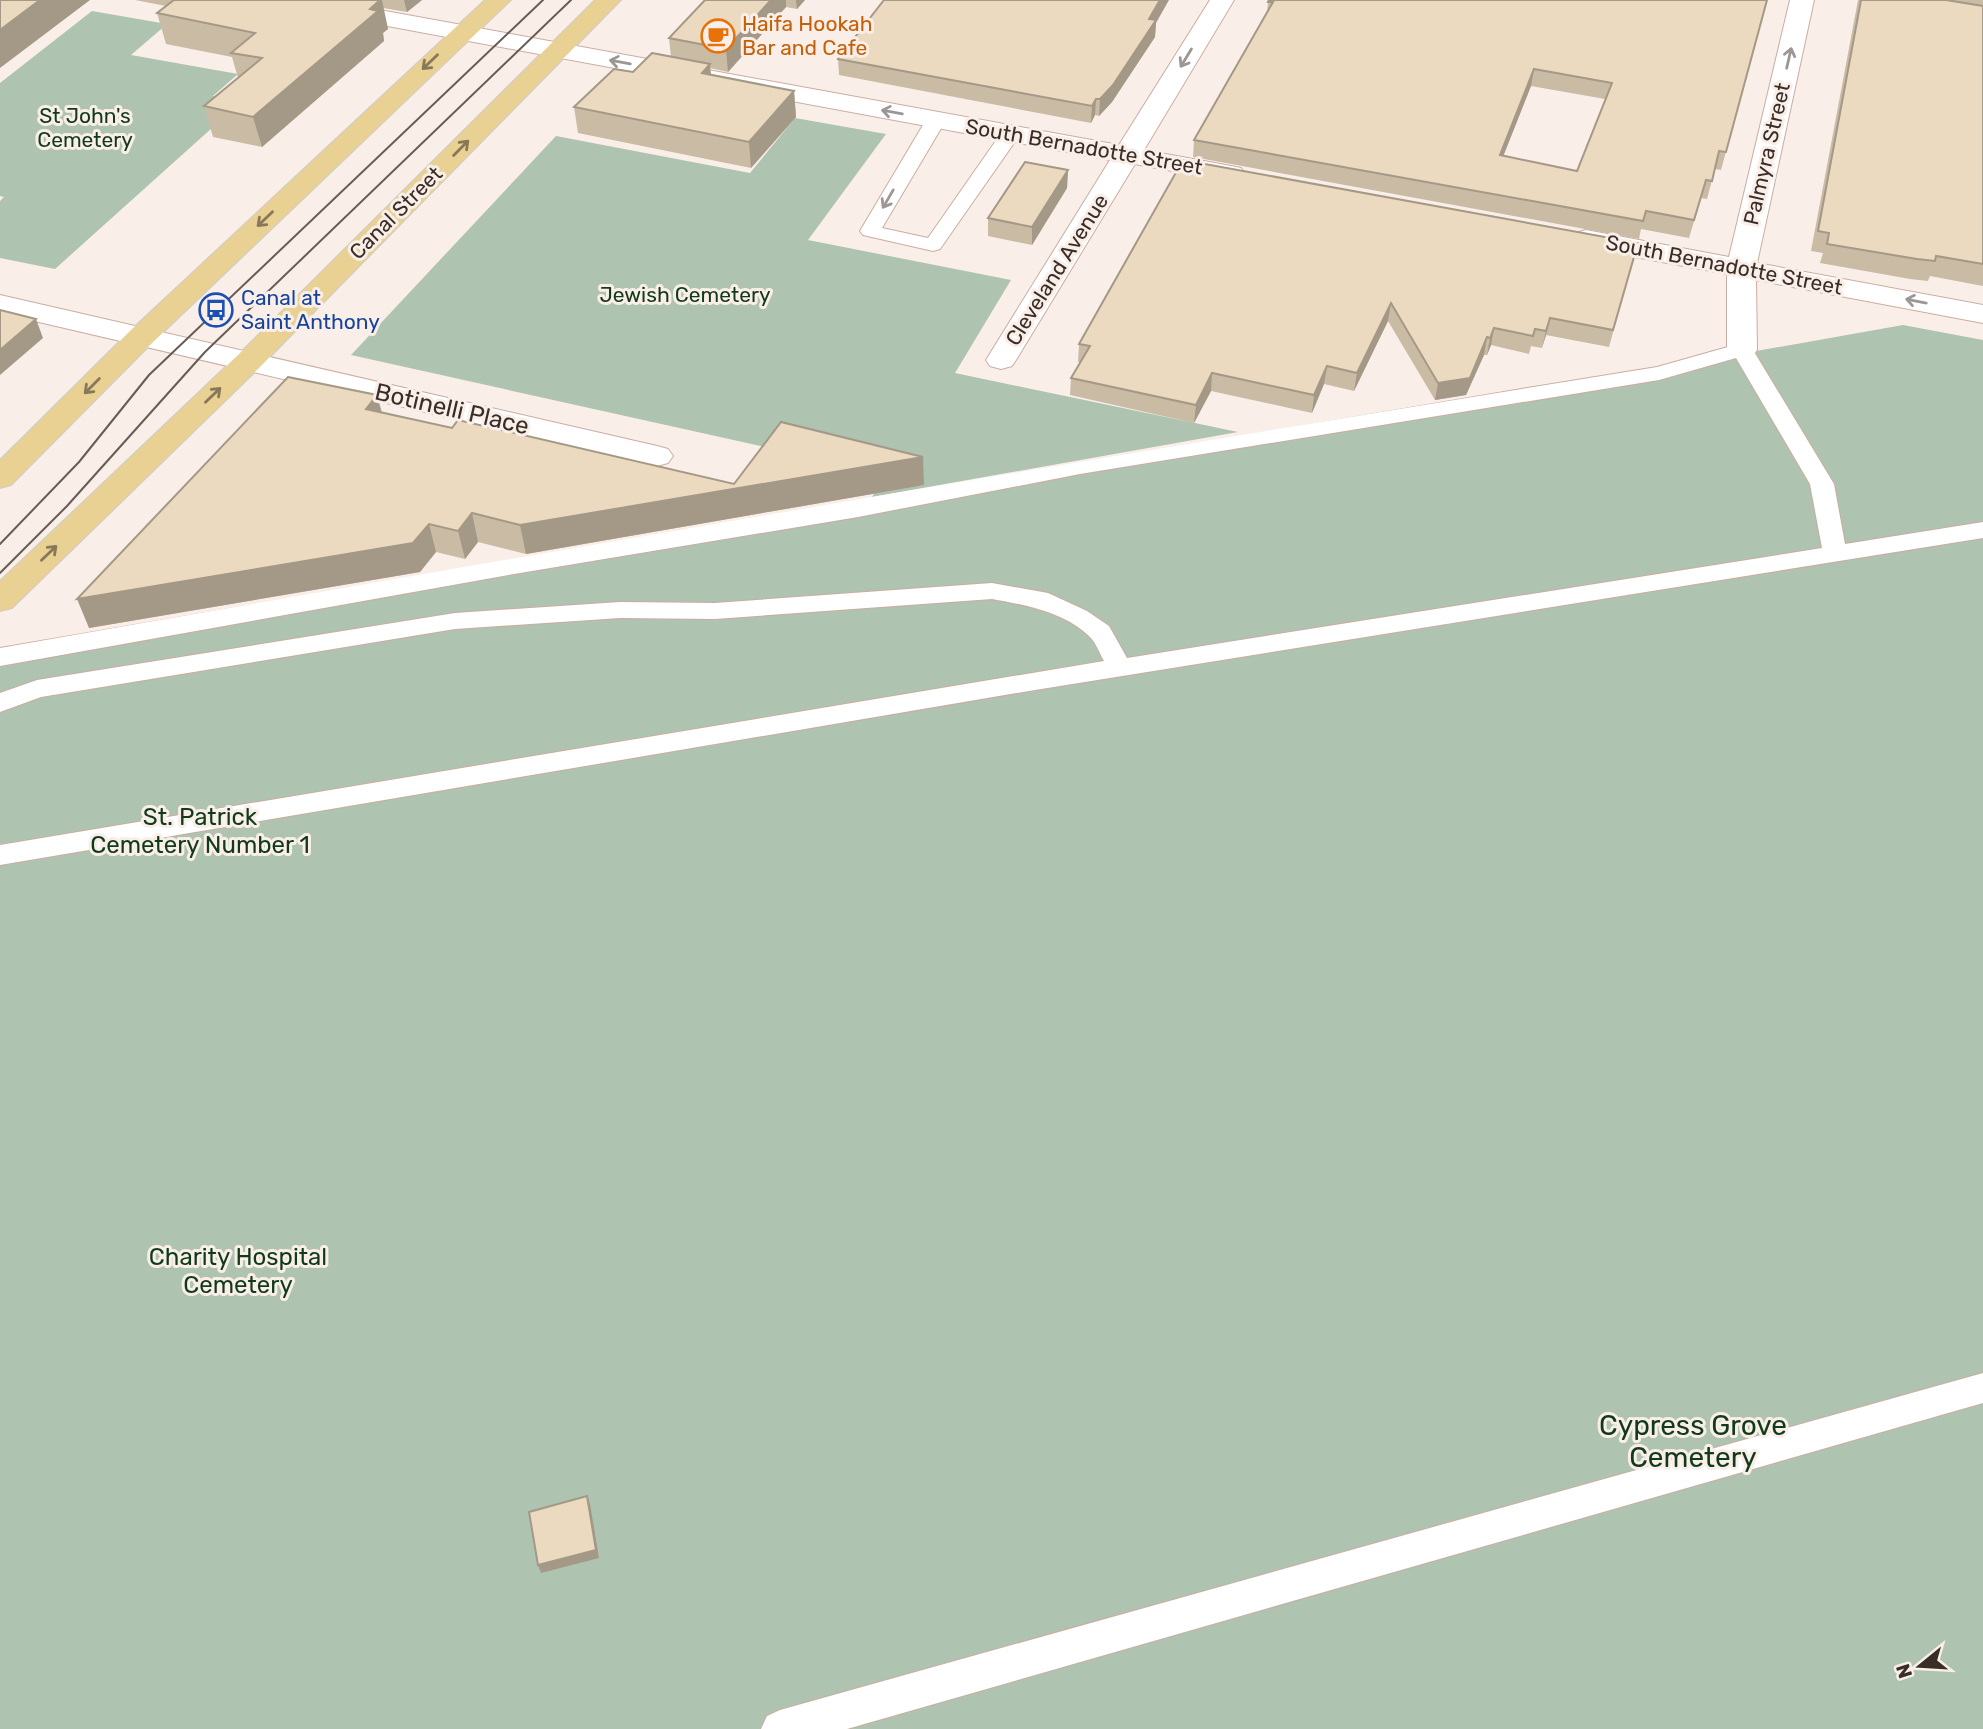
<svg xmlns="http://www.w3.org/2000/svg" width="1983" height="1729" font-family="Rubik,sans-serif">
  <rect width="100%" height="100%" fill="#faeee9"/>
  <g fill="#afc3b1">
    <path d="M 92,11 L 167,24 L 131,55 L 238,74 L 213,96 L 242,101 L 55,269 L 0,258 L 0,201 L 4,197 L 0,196 L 0,83 Z"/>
    <path d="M 795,118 L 886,134 L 808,240 L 1011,280 L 955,373 L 1238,432 L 872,497 L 886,474 L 351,355 L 556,136 L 750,173 Z"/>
    <path d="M 1903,325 L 1983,340 L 1983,1729 L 0,1729 L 0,663 Z"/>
  </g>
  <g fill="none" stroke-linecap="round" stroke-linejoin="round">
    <defs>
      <g id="lane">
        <path d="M 936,114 L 946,120 L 882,228 L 928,238 L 1004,129 L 1011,127 L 1021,133 L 940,249 L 933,251 L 863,235 L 860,231 L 926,120 Z"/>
        <path d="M 1742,343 L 1750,345 L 1753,350 L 1834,484 L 1845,544 L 1983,522 L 1983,538 L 1035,690 L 0,865 L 0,845 L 1104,661 C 1100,654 1096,643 1090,637 C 1065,612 1025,605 992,599 L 715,619 L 620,618 L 455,629 L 41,697 L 0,712 L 0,693 L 37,680 L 455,613 L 620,602 L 715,603 L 992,583 L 1048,593 L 1087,611 L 1109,626 L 1127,658 L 1822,548 L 1810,484 L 1736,358 L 1659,380 L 1080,474 L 858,517 L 514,574 L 0,666 L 0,648 C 552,551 1104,456 1657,367 Z"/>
        <path d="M 1983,1373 L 1983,1403 L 847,1729 L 761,1729 L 767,1716 L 780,1710 Z"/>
      </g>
      <g id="street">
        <path d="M 273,0 L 325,0 L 1119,145 L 1210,0 L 1234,0 L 1144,150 L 1231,166 L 1241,168 L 1245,174 L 1241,180 L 1231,182 L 1135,164 L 1016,360 L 1012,366 L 1001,369 L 990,366 L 986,360 L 1110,160 L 285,7 L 276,5 Z"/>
        <path d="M 1790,0 L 1814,0 L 1757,263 L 1983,305 L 1983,323 L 1756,280 L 1757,350 L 1753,356 L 1742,359 L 1731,356 L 1727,350 L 1727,274 L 1586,248 L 1576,245 L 1572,239 L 1576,233 L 1586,230 L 1729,257 Z"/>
        <path d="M 0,295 L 657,446 L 668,449 L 673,456 L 668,463 L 657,466 L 0,313 Z"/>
      </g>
      <g id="primary">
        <path d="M 485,0 L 511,0 L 152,343 L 11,485 L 0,488 L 0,460 L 130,331 Z"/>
        <path d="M 595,0 L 621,0 L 259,368 L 12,608 L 0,611 L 0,581 L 237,356 Z"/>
      </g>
    </defs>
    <use href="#lane" stroke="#caada1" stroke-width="2"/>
    <use href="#street" stroke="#caada1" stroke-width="2"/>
    <use href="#primary" stroke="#cfcdcb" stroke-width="2"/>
    <use href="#lane" fill="#fff" fill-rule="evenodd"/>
    <use href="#street" fill="#fff" fill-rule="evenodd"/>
    <use href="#primary" fill="#e8d193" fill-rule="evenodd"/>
    <g stroke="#685c57" stroke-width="2">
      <path d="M 0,544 L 79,462 L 149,375 L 543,0"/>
      <path d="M 0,573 L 67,506 L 205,352 L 571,0"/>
    </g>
  </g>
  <g fill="#cabba5" fill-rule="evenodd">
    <path d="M 135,0 L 422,0 L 407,12 L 383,8 L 388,29 L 383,33 L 384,41 L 262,147 L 213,137 L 204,106 L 238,78 L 232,57 L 166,44 L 157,13 L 166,6 Z"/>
    <path d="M 705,0 L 805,0 L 797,9 L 786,7 L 728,72 L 710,68 L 711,74 L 794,91 L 796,117 L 751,168 L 578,133 L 574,107 L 633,72 L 671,57 L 669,38 Z"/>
    <path d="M 1767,0 L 1721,170 L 1715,169 L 1707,199 L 1701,198 L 1689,238 L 1641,229 L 1639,239 L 1193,157 L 1194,140 L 1267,13 L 1268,2 ZM 1531,86 L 1605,99 L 1577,171 L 1503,156 Z"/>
    <path d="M 1858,0 L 1983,0 L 1983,286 L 1930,276 L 1928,281 L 1910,279 L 1820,263 L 1823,253 L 1811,251 Z"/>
    <path d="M 1156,23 L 1155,37 L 1112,102 L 1099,116 L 1095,115 L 1091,123 L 839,75 L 838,59 Z"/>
    <path d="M 1068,170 L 1067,188 L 1032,245 L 988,236 L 988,218 Z"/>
    <path d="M 1633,260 L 1609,347 L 1546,335 L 1542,348 L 1531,346 L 1529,354 L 1491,345 L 1487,355 L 1484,355 L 1466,395 L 1435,400 L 1388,321 L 1354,391 L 1324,384 L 1312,413 L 1211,391 L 1194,423 L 1070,395 L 1071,378 L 1080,362 L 1078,362 L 1079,344 Z"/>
    <path d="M 377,395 L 382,412 L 452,428 L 734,484 L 924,485 L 526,554 L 478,542 L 465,559 L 436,552 L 420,572 L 89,628 Z"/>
  </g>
  <g fill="#a49886">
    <path d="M 40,0 L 90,0 L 0,68 L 0,30 Z"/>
    <path d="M 380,0 L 382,0 L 388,29 L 383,33 L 384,41 L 262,147 L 253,117 Z"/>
    <path d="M 404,0 L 422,0 L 407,12 Z"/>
    <path d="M 771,0 L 786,0 L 786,7 L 728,72 L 726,49 Z"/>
    <path d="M 796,0 L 805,0 L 797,9 Z"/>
    <path d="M 1160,0 L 1169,0 L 1156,23 L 1155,37 L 1112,102 L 1099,116 L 1100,99 Z"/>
    <path d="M 710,64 L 712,89 L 702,73 Z"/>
    <path d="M 1534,69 L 1531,86 L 1497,172 L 1500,155 Z"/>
    <path d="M 794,91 L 796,117 L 751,168 L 749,142 Z"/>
    <path d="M 1096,99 L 1095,115 L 1091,123 L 1092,106 Z"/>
    <path d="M 1068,170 L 1067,188 L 1032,245 L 1032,227 Z"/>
    <path d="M 1391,303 L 1388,321 L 1354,391 L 1357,373 Z"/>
    <path d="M 1550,318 L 1546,335 L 1542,348 L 1546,331 Z"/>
    <path d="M 36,319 L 43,338 L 0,375 L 0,350 Z"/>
    <path d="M 1494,328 L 1491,345 L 1487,355 L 1490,338 Z"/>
    <path d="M 1487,337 L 1484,355 L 1466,395 L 1435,400 L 1438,383 Z"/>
    <path d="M 1327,366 L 1324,384 L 1312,413 L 1314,395 Z"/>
    <path d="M 1212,373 L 1211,391 L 1194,423 L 1196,405 Z"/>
    <path d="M 377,395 L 384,423 L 366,409 Z"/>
    <path d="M 923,457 L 924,485 L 526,554 L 520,525 Z"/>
    <path d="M 472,513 L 478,542 L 465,559 L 458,531 Z"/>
    <path d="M 429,524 L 436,552 L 420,572 L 89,628 L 77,599 Z"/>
    <path d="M 587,1496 L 590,1504 L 599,1558 L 541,1573 L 538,1565 Z"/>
  </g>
  <g fill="#ebd9c0" stroke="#a49886" stroke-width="2" fill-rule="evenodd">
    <path d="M 0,0 L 40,0 L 0,30 Z"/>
    <path d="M 174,0 L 380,0 L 370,9 L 378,11 L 253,117 L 204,106 L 262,58 L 231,53 L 255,33 L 157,13 Z"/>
    <path d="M 705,0 L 771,0 L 726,49 L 669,38 Z"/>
    <path d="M 884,0 L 1160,0 L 1149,19 L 1156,20 L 1113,85 L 1100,99 L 1096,99 L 1092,106 L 838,59 Z"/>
    <path d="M 1269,0 L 1767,0 L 1726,152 L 1719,151 L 1712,181 L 1706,180 L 1694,220 L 1646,211 L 1643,221 L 1194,140 L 1273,2 L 1268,2 ZM 1534,69 L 1612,83 L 1577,171 L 1500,155 Z"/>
    <path d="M 1861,0 L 1946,0 L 1983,6 L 1983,264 L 1936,256 L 1935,261 L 1917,259 L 1827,244 L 1829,233 L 1818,231 Z"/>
    <path d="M 652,53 L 710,64 L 702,73 L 794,91 L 749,142 L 574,107 L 614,69 L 633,72 Z"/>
    <path d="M 1183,160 L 1638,243 L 1613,330 L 1550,318 L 1546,331 L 1535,329 L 1533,336 L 1494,328 L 1490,338 L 1487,337 L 1470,378 L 1438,383 L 1391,303 L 1357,373 L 1327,366 L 1314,395 L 1212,373 L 1196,405 L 1071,378 L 1090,346 L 1079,344 Z"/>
    <path d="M 1025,162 L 1068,170 L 1032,227 L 988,218 Z"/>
    <path d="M 0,310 L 36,319 L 0,350 Z"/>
    <path d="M 288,377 L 377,395 L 366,409 L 452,428 L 458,420 L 734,484 L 781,422 L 923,457 L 520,525 L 472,513 L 458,531 L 429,524 L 413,543 L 77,599 Z"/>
    <path d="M 587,1496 L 596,1550 L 538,1565 L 529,1512 Z"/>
  </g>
  <defs><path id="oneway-shaft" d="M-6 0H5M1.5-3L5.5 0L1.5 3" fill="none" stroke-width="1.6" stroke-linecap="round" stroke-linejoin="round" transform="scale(1.75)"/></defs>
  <g stroke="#9c9694">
    <use href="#oneway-shaft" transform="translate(1186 58) rotate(121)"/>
    <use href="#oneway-shaft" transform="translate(1789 58) rotate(-77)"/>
    <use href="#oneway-shaft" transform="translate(620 62) rotate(-170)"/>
    <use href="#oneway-shaft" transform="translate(892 112) rotate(-170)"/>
    <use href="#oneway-shaft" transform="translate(888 199) rotate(120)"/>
    <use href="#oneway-shaft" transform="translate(1916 301) rotate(-169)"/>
  </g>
  <g stroke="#887758">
    <use href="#oneway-shaft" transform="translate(430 62) rotate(136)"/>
    <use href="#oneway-shaft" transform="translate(461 148) rotate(-45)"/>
    <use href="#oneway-shaft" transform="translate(265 219) rotate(136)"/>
    <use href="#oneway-shaft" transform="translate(92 386) rotate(135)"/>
    <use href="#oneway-shaft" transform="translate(213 395) rotate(-44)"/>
    <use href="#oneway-shaft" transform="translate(49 553) rotate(-44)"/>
  </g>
  <defs>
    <symbol id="cafe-ring" viewBox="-11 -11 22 22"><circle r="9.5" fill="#faeee9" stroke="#e8710a" stroke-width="1.5"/><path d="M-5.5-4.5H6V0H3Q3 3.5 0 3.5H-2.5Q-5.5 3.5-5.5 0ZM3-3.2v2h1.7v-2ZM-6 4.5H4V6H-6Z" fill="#e8710a"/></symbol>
    <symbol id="bus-ring" viewBox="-11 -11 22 22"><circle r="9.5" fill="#faeee9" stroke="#1a4fb4" stroke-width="1.5"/><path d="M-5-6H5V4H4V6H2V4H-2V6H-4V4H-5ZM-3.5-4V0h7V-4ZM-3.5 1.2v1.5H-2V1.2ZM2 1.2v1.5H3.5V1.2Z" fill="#1a4fb4"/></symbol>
  </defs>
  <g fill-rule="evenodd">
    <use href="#cafe-ring" x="699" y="17" width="38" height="38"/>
    <use href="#bus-ring" x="197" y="291" width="38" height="38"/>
  </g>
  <g text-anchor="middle" stroke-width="6" stroke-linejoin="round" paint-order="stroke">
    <g font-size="21" fill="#c56008" stroke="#faeee9" text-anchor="start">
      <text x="742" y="31">Haifa Hookah<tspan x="742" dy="24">Bar and Cafe</tspan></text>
    </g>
    <g font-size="21" fill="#0f3b19" stroke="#faeee9">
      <text x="85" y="123">St John's<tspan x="85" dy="24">Cemetery</tspan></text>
      <text x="685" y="302">Jewish Cemetery</text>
    </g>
    <g font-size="21" fill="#392d28" stroke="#faeee9">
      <text transform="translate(1084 147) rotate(10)" y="7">South Bernadotte Street</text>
      <text transform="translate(1767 154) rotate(-77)" y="7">Palmyra Street</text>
      <text transform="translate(396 213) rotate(-45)" y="7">Canal Street</text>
      <text transform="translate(1724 265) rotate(11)" y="7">South Bernadotte Street</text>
      <text transform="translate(1057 270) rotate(-58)" y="7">Cleveland Avenue</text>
    </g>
    <g font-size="21" fill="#164399" stroke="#faeee9" text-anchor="start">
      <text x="241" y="305">Canal at<tspan x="241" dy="24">Saint Anthony</tspan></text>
    </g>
    <g font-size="24" fill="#392d28" stroke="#faeee9">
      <text transform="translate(452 409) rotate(13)" y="8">Botinelli Place</text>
    </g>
    <g font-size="24" fill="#0f3b19" stroke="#faeee9">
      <text x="200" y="825">St. Patrick<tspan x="200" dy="28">Cemetery Number 1</tspan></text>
      <text x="238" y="1265">Charity Hospital<tspan x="238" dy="28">Cemetery</tspan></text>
    </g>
    <g font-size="28" fill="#0f3b19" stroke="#faeee9">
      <text x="1693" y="1435">Cypress Grove<tspan x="1693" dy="32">Cemetery</tspan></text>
    </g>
  </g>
  <g transform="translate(1920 1666) rotate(252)" stroke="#faeee9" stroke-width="5" paint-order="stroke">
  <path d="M0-5L12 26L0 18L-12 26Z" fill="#392d28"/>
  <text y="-10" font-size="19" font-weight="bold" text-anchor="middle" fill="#392d28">N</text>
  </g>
</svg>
